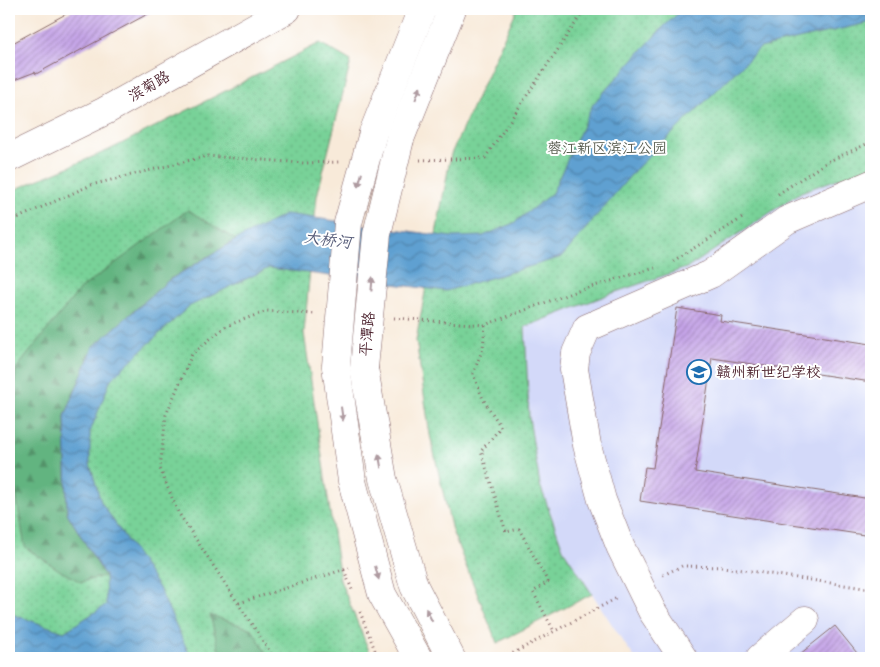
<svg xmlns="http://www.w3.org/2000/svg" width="880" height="667" font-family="Mali,'LXGW WenKai TC',sans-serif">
  <defs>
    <pattern id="grass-dots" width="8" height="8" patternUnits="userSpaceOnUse" patternTransform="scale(1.25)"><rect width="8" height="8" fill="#78d298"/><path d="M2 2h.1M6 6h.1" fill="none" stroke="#69b483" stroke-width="1.8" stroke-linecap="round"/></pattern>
    <pattern id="forest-firs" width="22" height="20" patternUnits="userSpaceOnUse" patternTransform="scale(1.25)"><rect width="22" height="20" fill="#62b480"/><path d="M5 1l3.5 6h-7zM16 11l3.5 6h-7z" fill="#539269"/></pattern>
    <pattern id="water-waves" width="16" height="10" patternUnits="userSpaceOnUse" patternTransform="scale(1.25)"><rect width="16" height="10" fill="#5ea0d1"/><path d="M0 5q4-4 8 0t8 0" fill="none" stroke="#5082aa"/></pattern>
    <pattern id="building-hatch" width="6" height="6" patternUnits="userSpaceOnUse" patternTransform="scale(1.25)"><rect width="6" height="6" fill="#c5a4e8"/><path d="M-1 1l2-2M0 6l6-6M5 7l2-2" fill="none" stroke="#a285bc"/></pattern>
  </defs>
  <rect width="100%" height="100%" fill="#fff"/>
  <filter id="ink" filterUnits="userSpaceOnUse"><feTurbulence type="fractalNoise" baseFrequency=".02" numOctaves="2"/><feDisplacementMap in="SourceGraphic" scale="10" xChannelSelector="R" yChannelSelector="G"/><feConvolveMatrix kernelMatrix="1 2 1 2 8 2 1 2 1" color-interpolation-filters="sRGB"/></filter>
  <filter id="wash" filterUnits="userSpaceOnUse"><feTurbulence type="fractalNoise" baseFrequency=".0096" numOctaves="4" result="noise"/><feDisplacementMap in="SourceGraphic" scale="20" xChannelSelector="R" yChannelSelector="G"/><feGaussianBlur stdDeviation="1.12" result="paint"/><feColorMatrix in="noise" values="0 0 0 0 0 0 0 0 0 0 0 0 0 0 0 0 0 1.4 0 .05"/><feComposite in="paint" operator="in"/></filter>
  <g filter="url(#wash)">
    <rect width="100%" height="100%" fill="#f8ead9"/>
    <path fill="#d3d9f9" d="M 871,167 L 871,658 L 635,658 L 624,643 L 563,549 L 540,485 L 529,418 L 525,327 L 607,295 L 689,267 L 801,192 Z"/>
    <g fill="url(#grass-dots)" stroke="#617862">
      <path d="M 517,9 L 871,9 L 871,167 L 801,192 L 689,267 L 607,295 L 525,327 L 529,418 L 540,485 L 563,549 L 592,594 L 497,643 L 452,531 L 430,435 L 416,340 L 451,154 Z"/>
      <path d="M 320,43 L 351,61 L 317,196 L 304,333 L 340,580 L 372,658 L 9,658 L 9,192 L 109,150 Z"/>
    </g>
    <g fill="url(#forest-firs)" stroke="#566a56">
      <path d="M 188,210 L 236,240 L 169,280 L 93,347 L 65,416 L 67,513 L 105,576 L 81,582 L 62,572 L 25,547 L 9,454 L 9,438 L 16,369 L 80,289 Z"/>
      <path d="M 210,615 L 252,629 L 269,658 L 221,658 Z"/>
    </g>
    <path fill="url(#water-waves)" stroke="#54607e" d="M 683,9 L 871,9 L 871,22 L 760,48 L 635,170 L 562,257 L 446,291 L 269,268 L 188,307 L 111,379 L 90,432 L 90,464 L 101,502 L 159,588 L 191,658 L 9,658 L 9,613 L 64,632 L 106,605 L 105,576 L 67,513 L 65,416 L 93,347 L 169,280 L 236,240 L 286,214 L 452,237 L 483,236 L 514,223 L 552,193 L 593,104 L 661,29 Z"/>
    <g id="blocks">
      <g fill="url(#building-hatch)">
        <path d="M 75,9 L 157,9 L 36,74 L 35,72 L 9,82 L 9,45 Z"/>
        <path d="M 677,308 L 721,315 L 720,321 L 871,344 L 871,382 L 712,358 L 695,472 L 871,499 L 871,536 L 640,501 L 645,467 L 653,468 Z"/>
        <path d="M 835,626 L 861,658 L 795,658 Z"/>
      </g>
    </g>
  </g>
  <g filter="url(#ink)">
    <use href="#blocks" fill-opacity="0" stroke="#876668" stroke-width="1"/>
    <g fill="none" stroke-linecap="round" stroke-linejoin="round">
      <defs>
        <g id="minor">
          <path d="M 373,133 L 422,9"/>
          <path d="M 400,139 L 452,9"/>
          <path d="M 9,158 L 105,111 L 287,9"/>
          <path d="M 336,366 L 352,481 L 382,594 L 418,658"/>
          <path d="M 364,368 L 383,479 L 414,586 L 451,658"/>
          <path d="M 683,658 L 652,611 L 620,546 L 602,500 L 587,445 L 574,369 L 576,353 L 587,328 L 711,274 L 787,220 L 871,184"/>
          <path d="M 760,658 L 805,620"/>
        </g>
      </defs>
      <use href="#minor" stroke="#876668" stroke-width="29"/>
      <g stroke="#876668" stroke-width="3" stroke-dasharray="1 4" stroke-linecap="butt">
        <path d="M 420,160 L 485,158 L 585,9"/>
        <path d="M 778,194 L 827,162 L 871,142"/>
        <path d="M 9,222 L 91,185 L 207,156 L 304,163 L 339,162"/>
        <path d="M 673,261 L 744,217"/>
        <path d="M 394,318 L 485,325 L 574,292 L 655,268"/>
        <path d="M 485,325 L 483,348 L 473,374 L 483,399 L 501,427 L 481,451 L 506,532 L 519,529 L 548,582 L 533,592 L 554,631"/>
        <path d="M 344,570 L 353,592"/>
        <path d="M 663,575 L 682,566 L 723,567 L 871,589"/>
        <path d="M 239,603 L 349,568"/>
        <path d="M 360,612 L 378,658"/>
        <path d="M 274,658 L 178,512 L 160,469 L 166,415 L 192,354 L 226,326 L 267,311 L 315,314"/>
        <path d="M 504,658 L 617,598"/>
      </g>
      <use href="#minor" stroke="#fff" stroke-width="28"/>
      <defs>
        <g id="minor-bridge">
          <path d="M 336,366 L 348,223 L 373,133"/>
          <path d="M 364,368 L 377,234 L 400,139"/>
        </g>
      </defs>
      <use href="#minor-bridge" stroke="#876668" stroke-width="29" stroke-linecap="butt"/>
      <use href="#minor-bridge" stroke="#fff" stroke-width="28"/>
    </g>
    <defs><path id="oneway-solid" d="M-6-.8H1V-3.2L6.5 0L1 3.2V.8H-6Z" transform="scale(1.25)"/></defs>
    <g fill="#ae9aa0">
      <use href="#oneway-solid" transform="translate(418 93) rotate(-69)"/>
      <use href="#oneway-solid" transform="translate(360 180) rotate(105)"/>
      <use href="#oneway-solid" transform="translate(372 284) rotate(-85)"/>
      <use href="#oneway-solid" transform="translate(342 414) rotate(82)"/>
      <use href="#oneway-solid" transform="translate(380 461) rotate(-100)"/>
      <use href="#oneway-solid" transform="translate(377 573) rotate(75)"/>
      <use href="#oneway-solid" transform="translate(429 615) rotate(-117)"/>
    </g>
  </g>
  <defs>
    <symbol id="school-ring" viewBox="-11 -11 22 22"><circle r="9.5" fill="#fff" stroke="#1f6fb2" stroke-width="1.5"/><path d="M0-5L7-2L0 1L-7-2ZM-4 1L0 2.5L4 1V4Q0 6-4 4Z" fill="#1f6fb2"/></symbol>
  </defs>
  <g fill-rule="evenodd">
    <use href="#school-ring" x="685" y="358" width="28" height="28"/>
  </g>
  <g text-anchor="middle" stroke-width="4" stroke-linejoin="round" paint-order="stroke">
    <g font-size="15" fill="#4a1f2b" stroke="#fff">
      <text transform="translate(149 86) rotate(-30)" y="5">滨菊路</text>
      <text transform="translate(367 334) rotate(-85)" y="5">平潭路</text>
    </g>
    <g font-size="15" fill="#5a5e51" stroke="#fff">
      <text x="607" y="153">蓉江新区滨江公园</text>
    </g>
    <g font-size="15" fill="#4a1f2b" stroke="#fff" text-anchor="start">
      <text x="716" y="377">赣州新世纪学校</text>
    </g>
    <g font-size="16" font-style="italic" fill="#535976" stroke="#fff">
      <text transform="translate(328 239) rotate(7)" y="6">大桥河</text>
    </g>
  </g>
  <rect width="880" height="667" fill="none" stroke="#fff" stroke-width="30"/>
</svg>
